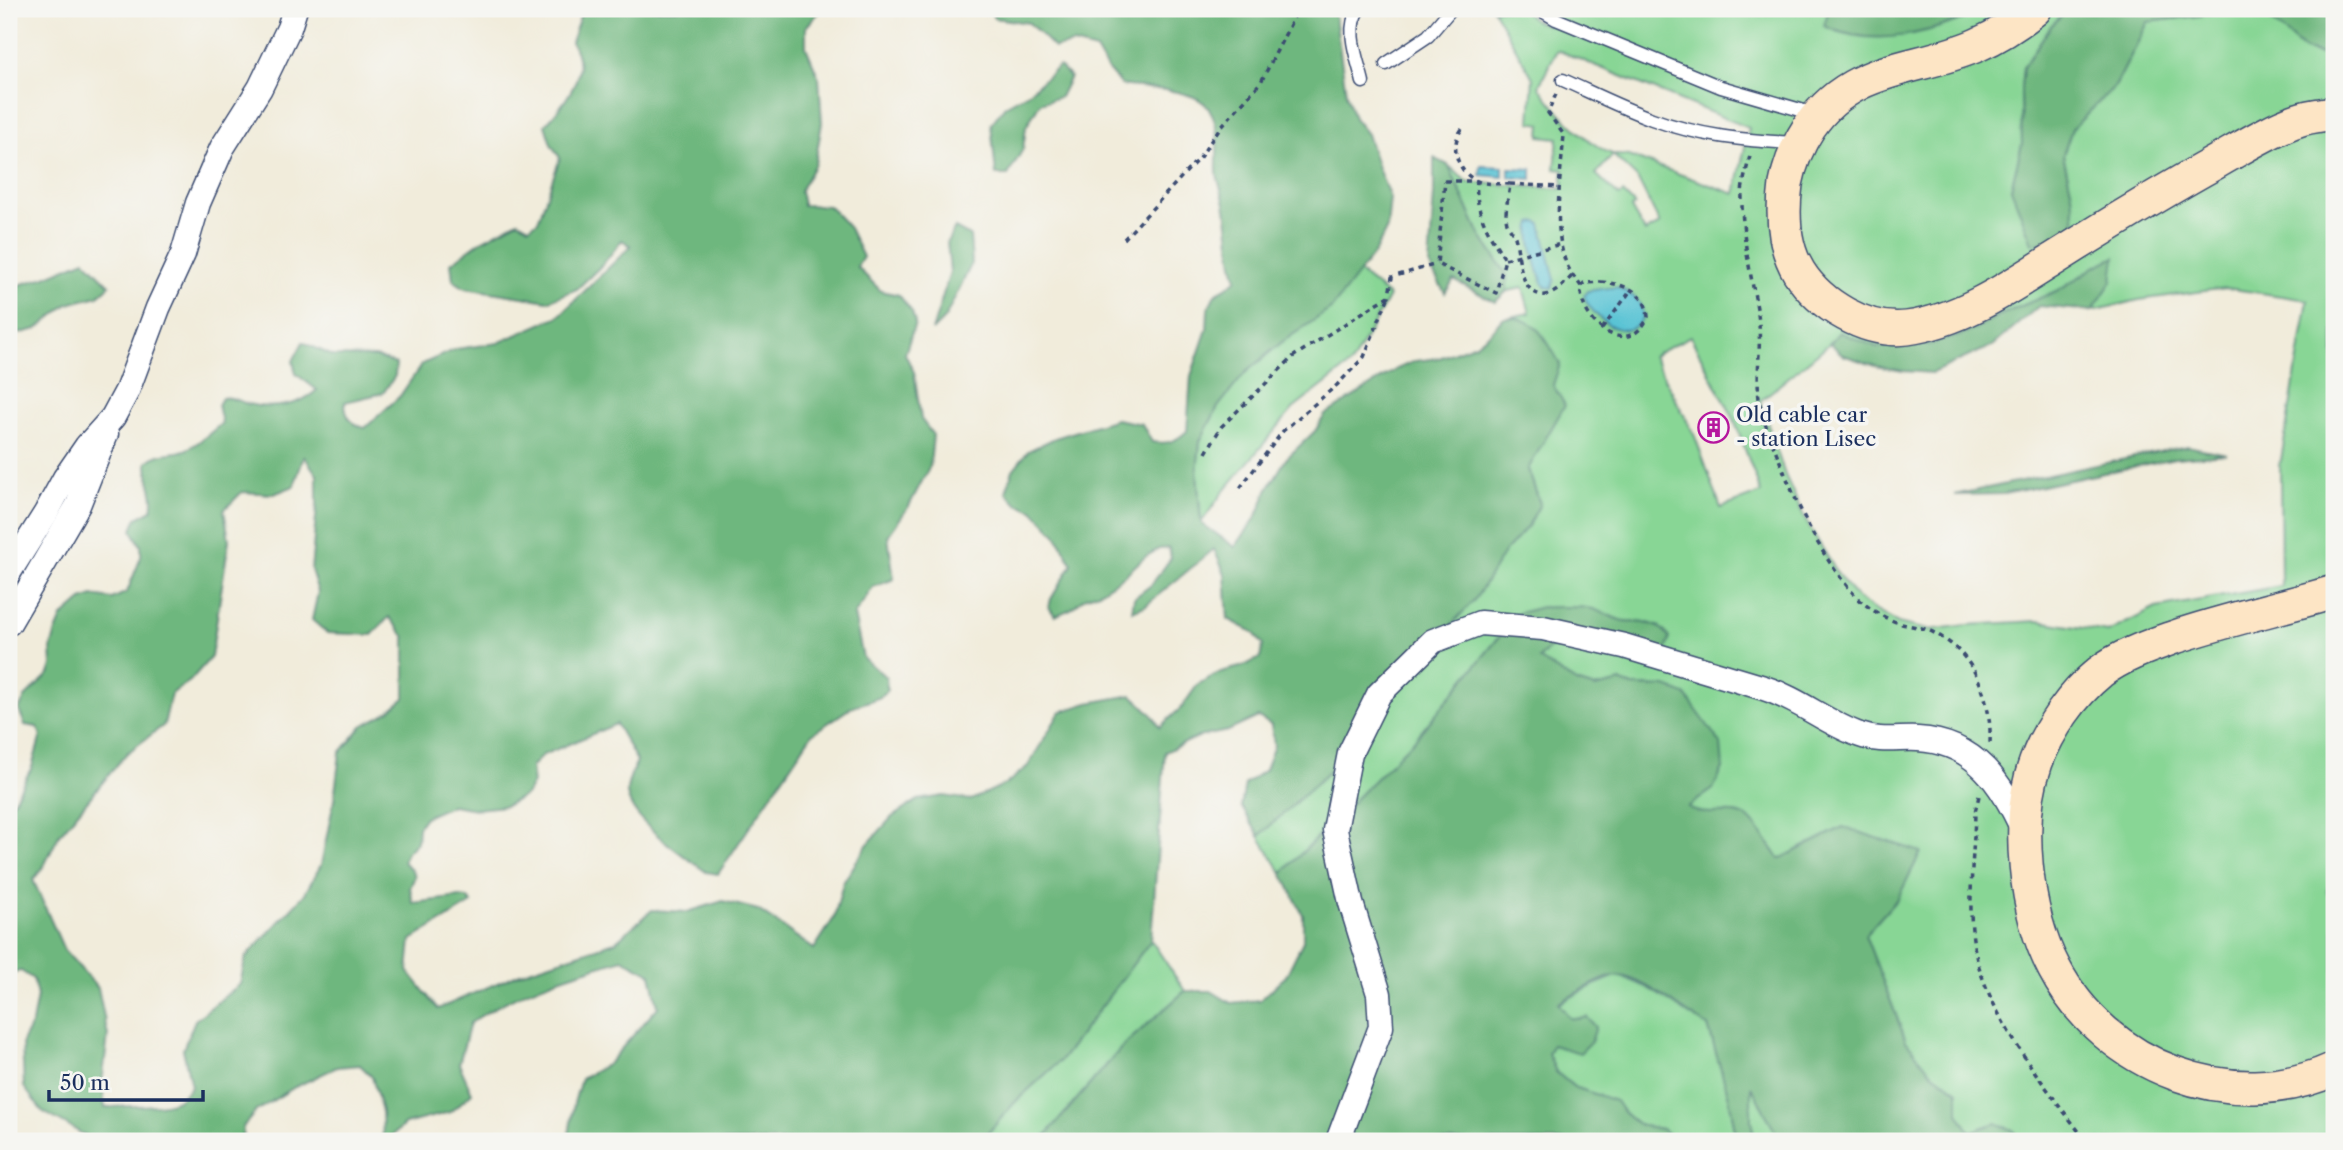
<svg xmlns="http://www.w3.org/2000/svg" width="2343" height="1150" font-family="'Libre Caslon Text',serif">
  <rect width="100%" height="100%" fill="#f6f6f2"/>
  <filter id="ink" filterUnits="userSpaceOnUse"><feTurbulence type="fractalNoise" baseFrequency=".0143" numOctaves="2"/><feDisplacementMap in="SourceGraphic" scale="14" xChannelSelector="R" yChannelSelector="G"/><feConvolveMatrix kernelMatrix="1 2 1 2 8 2 1 2 1" color-interpolation-filters="sRGB"/></filter>
  <filter id="wash" filterUnits="userSpaceOnUse"><feTurbulence type="fractalNoise" baseFrequency=".00686" numOctaves="4" result="noise"/><feDisplacementMap in="SourceGraphic" scale="28" xChannelSelector="R" yChannelSelector="G"/><feGaussianBlur stdDeviation="1.57" result="paint"/><feColorMatrix in="noise" values="0 0 0 0 0 0 0 0 0 0 0 0 0 0 0 0 0 1.4 0 .05"/><feComposite in="paint" operator="in"/></filter>
  <g filter="url(#wash)">
    <rect width="100%" height="100%" fill="#f1ecdb"/>
    <g fill="#88d695" stroke="#52827a" stroke-width="2" fill-rule="evenodd">
      <path d="M 1493,9 L 1521,9 L 1536,21 L 1547,25 L 1541,9 L 1838,9 L 1828,12 L 1961,20 L 1985,9 L 2068,9 L 2051,26 L 2023,67 L 2021,89 L 2022,144 L 2011,189 L 2075,226 L 2072,194 L 2063,155 L 2072,129 L 2116,85 L 2148,22 L 2246,10 L 2266,16 L 2305,50 L 2334,57 L 2334,875 L 2327,891 L 2334,904 L 2334,1141 L 2019,1141 L 2013,1130 L 1996,1123 L 1970,1132 L 1958,1113 L 1958,1091 L 1929,1070 L 1906,1041 L 1865,935 L 1898,898 L 1843,827 L 1780,859 L 1747,817 L 1728,813 L 1697,813 L 1688,807 L 1713,789 L 1666,687 L 1633,686 L 1621,682 L 1595,688 L 1576,682 L 1539,659 L 1548,648 L 1602,645 L 1658,626 L 1645,622 L 1621,621 L 1592,609 L 1519,613 L 1417,737 L 1282,873 L 1259,836 L 1338,763 L 1505,551 L 1528,526 L 1540,504 L 1528,469 L 1542,442 L 1553,385 L 1520,319 L 1510,317 L 1530,313 L 1523,288 L 1507,291 L 1507,275 L 1480,235 L 1448,165 L 1467,182 L 1562,189 L 1564,170 L 1555,169 L 1558,138 L 1540,136 L 1541,124 L 1530,122 L 1533,78 ZM 1557,50 L 1749,128 L 1735,194 L 1629,156 C 1624,155 1617,156 1612,154 C 1587,144 1554,109 1539,86 ZM 1613,155 L 1637,178 L 1660,224 L 1645,232 L 1631,208 L 1635,205 L 1623,193 L 1619,196 L 1596,174 ZM 2094,267 L 2112,281 L 2092,311 L 2139,300 L 2226,288 L 2308,300 L 2280,466 L 2281,586 L 2156,608 L 2108,632 L 2038,621 L 1967,625 L 1928,630 L 1898,623 L 1874,610 L 1856,597 L 1839,576 L 1806,521 L 1785,475 L 1760,401 L 1830,343 L 1839,333 L 1877,347 L 1927,345 L 1965,334 L 1994,318 L 2063,288 ZM 1690,336 L 1734,419 L 1761,493 L 1721,508 L 1694,434 L 1653,356 Z"/>
      <path d="M 1359,272 L 1389,296 L 1352,363 L 1293,409 L 1223,492 L 1201,523 L 1197,472 L 1200,441 L 1218,407 L 1245,373 L 1282,342 L 1332,308 Z"/>
      <path d="M 1151,940 L 1185,991 L 1123,1046 L 1041,1141 L 981,1141 L 1015,1102 L 1062,1059 Z"/>
      <path d="M 1616,976 C 1652,984 1676,1009 1708,1026 L 1729,1097 L 1737,1141 L 1675,1141 L 1662,1129 L 1639,1125 L 1624,1113 L 1615,1101 L 1574,1087 L 1556,1072 L 1548,1054 L 1552,1045 L 1579,1019 L 1570,1018 L 1558,1004 L 1592,986 Z"/>
      <path d="M 1751,1085 L 1778,1133 L 1780,1141 L 1755,1141 L 1751,1121 Z"/>
    </g>
    <g fill="#6eb77e" stroke="#44736e" stroke-width="2" fill-rule="evenodd">
      <path d="M 585,9 L 822,9 L 806,27 L 806,47 L 819,78 L 822,123 L 815,164 L 800,191 L 803,205 L 829,206 L 849,228 L 863,257 L 857,267 L 881,291 L 899,295 L 912,312 L 915,323 L 905,354 L 914,372 L 921,419 L 933,435 L 930,466 L 909,506 L 888,536 L 894,579 L 873,587 L 854,615 L 863,658 L 886,677 L 887,690 L 881,697 L 852,707 L 812,734 L 718,874 L 706,872 C 685,856 628,820 627,792 C 627,781 633,770 637,761 L 616,724 L 543,755 L 531,767 L 533,783 L 526,795 L 505,806 L 476,809 L 452,805 L 425,817 L 418,827 L 417,842 L 407,852 L 403,862 L 411,869 L 415,876 L 410,888 L 413,903 L 460,897 L 467,898 L 472,903 L 411,940 L 408,971 L 438,1009 L 520,973 L 615,942 L 652,910 L 687,912 L 723,901 L 758,910 L 814,949 L 834,918 L 843,883 L 867,845 L 892,817 L 918,800 L 944,796 L 971,800 L 1006,784 L 1028,766 L 1060,712 L 1088,703 L 1132,695 L 1151,713 L 1160,727 L 1182,707 L 1198,684 L 1221,672 L 1244,666 L 1260,658 L 1263,645 L 1253,632 L 1228,619 L 1225,574 L 1214,549 L 1145,606 L 1132,611 L 1134,598 L 1151,585 L 1171,558 L 1169,548 L 1159,549 L 1145,557 L 1125,575 L 1101,591 L 1085,597 L 1071,609 L 1055,616 L 1049,607 L 1051,599 L 1072,564 L 1056,534 L 1033,510 L 1017,504 L 1006,492 L 1013,470 L 1028,451 L 1055,438 L 1116,419 L 1142,424 L 1152,442 C 1168,444 1175,442 1187,431 L 1191,376 L 1207,329 L 1208,310 L 1215,294 L 1226,288 L 1237,279 C 1229,256 1230,232 1226,209 C 1224,196 1218,184 1217,172 C 1216,150 1222,121 1205,104 C 1189,88 1143,89 1121,85 L 1107,69 L 1096,50 L 1073,44 L 1054,48 L 1029,23 L 994,18 L 990,9 L 1334,9 L 1346,93 L 1354,118 L 1367,134 L 1378,168 L 1390,198 L 1387,228 L 1375,252 L 1332,308 L 1282,342 L 1245,373 L 1218,407 L 1200,441 L 1197,472 L 1201,523 L 1235,547 L 1257,516 L 1268,489 L 1286,459 L 1315,431 L 1325,415 L 1397,369 L 1415,361 L 1439,358 L 1476,344 L 1491,332 L 1503,318 C 1534,313 1547,340 1560,364 L 1553,385 L 1565,405 L 1528,469 L 1540,504 L 1528,526 L 1505,551 L 1476,598 L 1392,689 L 1338,763 L 1259,836 L 1241,806 L 1245,784 L 1265,770 L 1274,745 L 1271,725 L 1258,717 L 1228,731 L 1198,737 L 1165,752 L 1151,940 L 1062,1059 L 1015,1102 L 981,1141 L 568,1141 L 574,1103 L 581,1079 L 608,1064 L 658,1007 L 651,974 L 623,959 C 565,976 520,989 470,1023 L 459,1064 L 472,1093 L 450,1112 L 405,1124 L 386,1141 L 383,1141 L 382,1112 L 372,1077 L 360,1065 L 337,1067 L 295,1087 L 256,1111 L 243,1127 L 242,1141 L 90,1141 L 86,1136 L 42,1111 L 24,1087 L 22,1042 L 32,1023 L 37,996 L 33,979 L 21,971 L 9,973 L 9,809 L 32,767 L 41,735 L 37,727 L 25,725 L 19,710 L 25,697 L 49,674 L 52,665 L 51,649 L 55,634 L 62,617 L 82,600 L 93,596 L 112,599 L 127,592 L 141,557 L 141,546 L 132,530 L 137,518 L 152,510 C 156,493 146,479 147,462 C 159,451 171,455 185,450 C 199,444 211,432 222,423 L 218,405 L 222,398 C 231,396 239,401 248,404 C 271,410 300,406 317,390 L 296,374 L 293,361 L 303,342 L 333,356 L 376,357 L 396,364 L 395,376 L 383,393 L 345,402 C 345,417 351,424 365,428 L 400,396 L 422,364 L 456,349 L 498,343 L 559,316 L 631,246 L 622,240 L 603,264 L 577,289 L 548,301 L 465,288 L 453,280 L 451,263 L 481,241 L 518,221 L 529,227 L 538,221 L 560,158 L 551,144 L 545,125 C 566,102 592,71 571,42 L 581,14 ZM 304,456 L 317,475 L 317,506 L 311,570 L 318,592 L 312,620 L 327,633 L 372,635 L 389,617 L 405,637 L 405,698 L 389,711 L 362,726 L 340,753 L 334,800 L 321,865 L 304,895 L 246,957 L 240,984 L 195,1020 L 183,1049 L 191,1086 C 188,1090 183,1096 179,1099 C 163,1109 125,1104 105,1108 L 102,1083 L 108,1036 L 98,988 L 64,950 L 33,880 L 43,868 L 59,835 L 126,754 L 164,725 L 171,694 L 190,681 L 211,657 L 229,540 L 224,510 L 242,492 L 274,494 L 294,486 Z"/>
      <path d="M 1838,9 L 1985,9 C 1937,32 1875,50 1824,26 L 1828,12 Z"/>
      <path d="M 2068,9 L 2334,9 L 2334,57 L 2305,50 L 2266,16 L 2246,10 L 2148,22 L 2116,85 L 2072,129 L 2063,155 L 2072,194 L 2075,226 L 2055,243 L 2032,243 L 2011,189 L 2022,144 L 2021,89 L 2023,67 L 2051,26 Z"/>
      <path d="M 1059,66 L 1070,77 L 1060,97 L 1040,103 L 1026,127 L 1023,149 L 1008,175 L 996,175 L 991,124 L 1005,106 L 1028,93 Z"/>
      <path d="M 1434,158 L 1448,165 L 1480,235 L 1507,275 L 1507,291 L 1495,302 L 1454,280 L 1445,293 L 1429,265 L 1434,194 Z"/>
      <path d="M 955,228 L 970,236 L 972,263 L 945,318 L 932,331 L 950,272 L 947,242 Z"/>
      <path d="M 2115,257 L 2112,281 L 2092,311 L 2039,306 L 1992,346 L 1932,373 L 1903,371 L 1876,366 L 1843,355 L 1830,343 L 1839,332 L 1877,347 L 1927,345 L 1965,334 L 1994,318 L 2063,288 L 2094,267 Z"/>
      <path d="M 85,260 L 110,285 L 98,296 L 68,304 L 37,329 L 9,336 L 9,288 L 45,277 Z"/>
      <path d="M 2187,446 L 2227,454 L 2175,458 L 2004,494 L 1954,495 Z"/>
      <path d="M 1542,607 C 1558,608 1578,605 1593,609 C 1602,612 1611,617 1620,620 C 1639,625 1657,618 1670,638 L 1665,651 L 1602,645 L 1549,648 L 1539,659 L 1576,682 L 1595,688 L 1621,682 L 1633,686 L 1666,687 L 1685,694 L 1721,744 L 1723,768 L 1713,789 L 1688,807 C 1705,820 1731,806 1748,818 C 1758,826 1771,848 1780,859 L 1843,827 L 1921,852 L 1898,898 L 1865,935 L 1906,1041 L 1929,1070 L 1958,1091 L 1958,1113 L 1970,1132 L 1996,1123 L 2013,1130 L 2019,1141 L 1780,1141 L 1751,1086 L 1751,1121 L 1755,1141 L 1737,1141 L 1729,1097 L 1708,1026 C 1683,1013 1644,977 1618,976 C 1602,976 1573,996 1558,1003 L 1570,1018 L 1579,1019 L 1587,1017 L 1596,1027 L 1591,1042 L 1580,1053 L 1552,1045 L 1548,1054 L 1556,1072 L 1574,1087 L 1616,1101 L 1624,1113 L 1639,1125 L 1662,1129 L 1675,1141 L 1041,1141 L 1123,1046 L 1185,991 L 1211,991 L 1231,1003 L 1260,1000 L 1286,976 L 1303,941 L 1303,915 L 1282,873 L 1417,737 L 1519,613 Z"/>
    </g>
    <g fill="#58c3d4" stroke="#3a7999" stroke-width="2">
      <path d="M 1481,166 L 1503,167 L 1503,177 L 1480,175 Z"/>
      <path d="M 1509,168 L 1532,169 L 1532,179 L 1509,177 Z"/>
      <path d="M 1537,222 L 1541,224 L 1555,280 L 1552,288 L 1546,287 L 1543,284 C 1538,271 1526,235 1532,223 Z"/>
      <path d="M 1616,287 C 1631,292 1644,302 1643,318 C 1626,346 1592,317 1584,296 L 1587,291 Z"/>
    </g>
  </g>
  <g filter="url(#ink)">
    <g fill="none" stroke-linecap="round" stroke-linejoin="round">
      <defs>
        <g id="service">
          <path d="M 1359,9 C 1344,29 1358,60 1363,82"/>
          <path d="M 1539,9 L 1556,19 L 1721,87 L 1818,115"/>
          <path d="M 1386,64 L 1428,36 L 1451,9"/>
          <path d="M 1563,80 C 1592,93 1622,108 1652,119 C 1698,136 1747,141 1796,143"/>
        </g>
        <g id="minor">
          <path d="M 9,572 L 46,513 L 65,478 L 87,446 L 113,417 L 127,391 L 158,308 L 183,254 L 198,203 L 222,148 L 260,88 L 289,28 L 295,9"/>
          <path d="M 9,623 L 78,505 L 106,434"/>
          <path d="M 1338,1141 L 1381,1027 L 1379,994 L 1351,903 L 1335,830 L 1350,753 L 1379,694 L 1433,641 L 1480,623 L 1543,628 L 1624,646 L 1764,688 C 1799,699 1826,723 1860,735 C 1879,742 1899,738 1918,739 C 1976,742 2003,785 2024,832"/>
        </g>
        <g id="secondary">
          <path d="M 2035,9 C 2018,23 1998,36 1977,45 C 1915,72 1853,64 1810,126 C 1798,144 1790,163 1786,184 C 1782,214 1783,246 1799,272 C 1820,305 1866,333 1907,328 C 1960,321 2010,287 2054,259 C 2108,225 2162,192 2218,161 C 2241,148 2273,128 2298,120 C 2309,116 2322,115 2334,113"/>
          <path d="M 2334,592 C 2280,608 2225,620 2172,638 C 2147,647 2121,656 2100,672 C 2072,695 2049,728 2036,762 C 2015,820 2025,913 2054,968 C 2105,1067 2232,1116 2334,1069"/>
        </g>
      </defs>
      <use href="#service" stroke="#3b4b71" stroke-width="15"/>
      <use href="#minor" stroke="#3b4b71" stroke-width="27"/>
      <use href="#secondary" stroke="#3b4b71" stroke-width="36"/>
      <g stroke="#3b4b71" stroke-width="3.5" stroke-dasharray="5 5" stroke-linecap="butt">
        <path d="M 1556,94 L 1548,113 L 1564,135 C 1561,171 1553,222 1564,257 C 1567,268 1574,277 1581,286"/>
        <path d="M 1462,129 C 1449,146 1457,172 1477,181 C 1486,185 1501,183 1510,184 C 1509,196 1504,211 1507,223 C 1509,228 1513,232 1515,237 C 1520,254 1518,290 1541,295 C 1554,297 1565,283 1573,275"/>
        <path d="M 1750,156 C 1747,168 1743,181 1742,193 C 1741,234 1751,274 1758,314 C 1762,342 1756,370 1759,399 C 1761,416 1769,433 1775,449 C 1795,500 1817,552 1853,593 C 1865,607 1885,619 1902,624 C 1911,626 1920,627 1928,630 C 1974,650 1992,697 1990,744"/>
        <path d="M 1445,181 L 1477,181 C 1474,210 1489,235 1505,259 L 1496,293 L 1437,264 Z"/>
        <path d="M 1510,184 L 1560,187"/>
        <path d="M 1124,239 L 1200,157 L 1219,129 L 1261,82 L 1298,9"/>
        <path d="M 1505,259 L 1561,244"/>
        <path d="M 1601,282 C 1624,284 1646,291 1648,317 C 1628,361 1578,322 1581,286 L 1584,283 Z"/>
        <path d="M 1602,329 L 1632,289"/>
        <path d="M 1206,453 L 1221,427 L 1294,356 L 1389,296 L 1392,277 L 1437,264"/>
        <path d="M 1240,488 L 1283,431 L 1337,385 L 1364,357 L 1388,298"/>
        <path d="M 1979,796 L 1975,812 C 1974,856 1967,903 1974,946 C 1986,1015 2046,1087 2086,1141"/>
      </g>
      <use href="#service" stroke="#fff" stroke-width="12"/>
      <use href="#minor" stroke="#fff" stroke-width="24"/>
      <use href="#secondary" stroke="#fde5c5" stroke-width="33"/>
    </g>
  </g>
  <defs>
    <symbol id="building-ring" viewBox="-11 -11 22 22"><circle r="9.5" fill="#f6f6f2" stroke="#b5179e" stroke-width="1.5"/><path d="M-4-6H4V6H1V3H-1V6H-4ZM-2.5-4.3h1.7v1.8h-1.7ZM.8-4.3h1.7v1.8H.8ZM-2.5-1h1.7V.8h-1.7ZM.8-1h1.7V.8H.8Z" fill="#b5179e"/></symbol>
  </defs>
  <g fill-rule="evenodd">
    <use href="#building-ring" x="1696" y="410" width="35" height="35"/>
  </g>
  <g text-anchor="middle" stroke-width="7" stroke-linejoin="round" paint-order="stroke">
    <g font-size="21" fill="#1b2f5e" stroke="#f6f6f2" text-anchor="start">
      <text x="1736" y="422">Old cable car<tspan x="1736" dy="24">- station Lisec</tspan></text>
    </g>
  </g>
  <rect width="2343" height="1150" fill="none" stroke="#f6f6f2" stroke-width="35"/>
  <path d="M49 1090v10h154v-10" fill="none" stroke="#1b2f5e" stroke-width="3.5"/>
  <text x="60" y="1090" font-size="21" fill="#1b2f5e" stroke="#f6f6f2" stroke-width="5" paint-order="stroke">50 m</text>
</svg>
